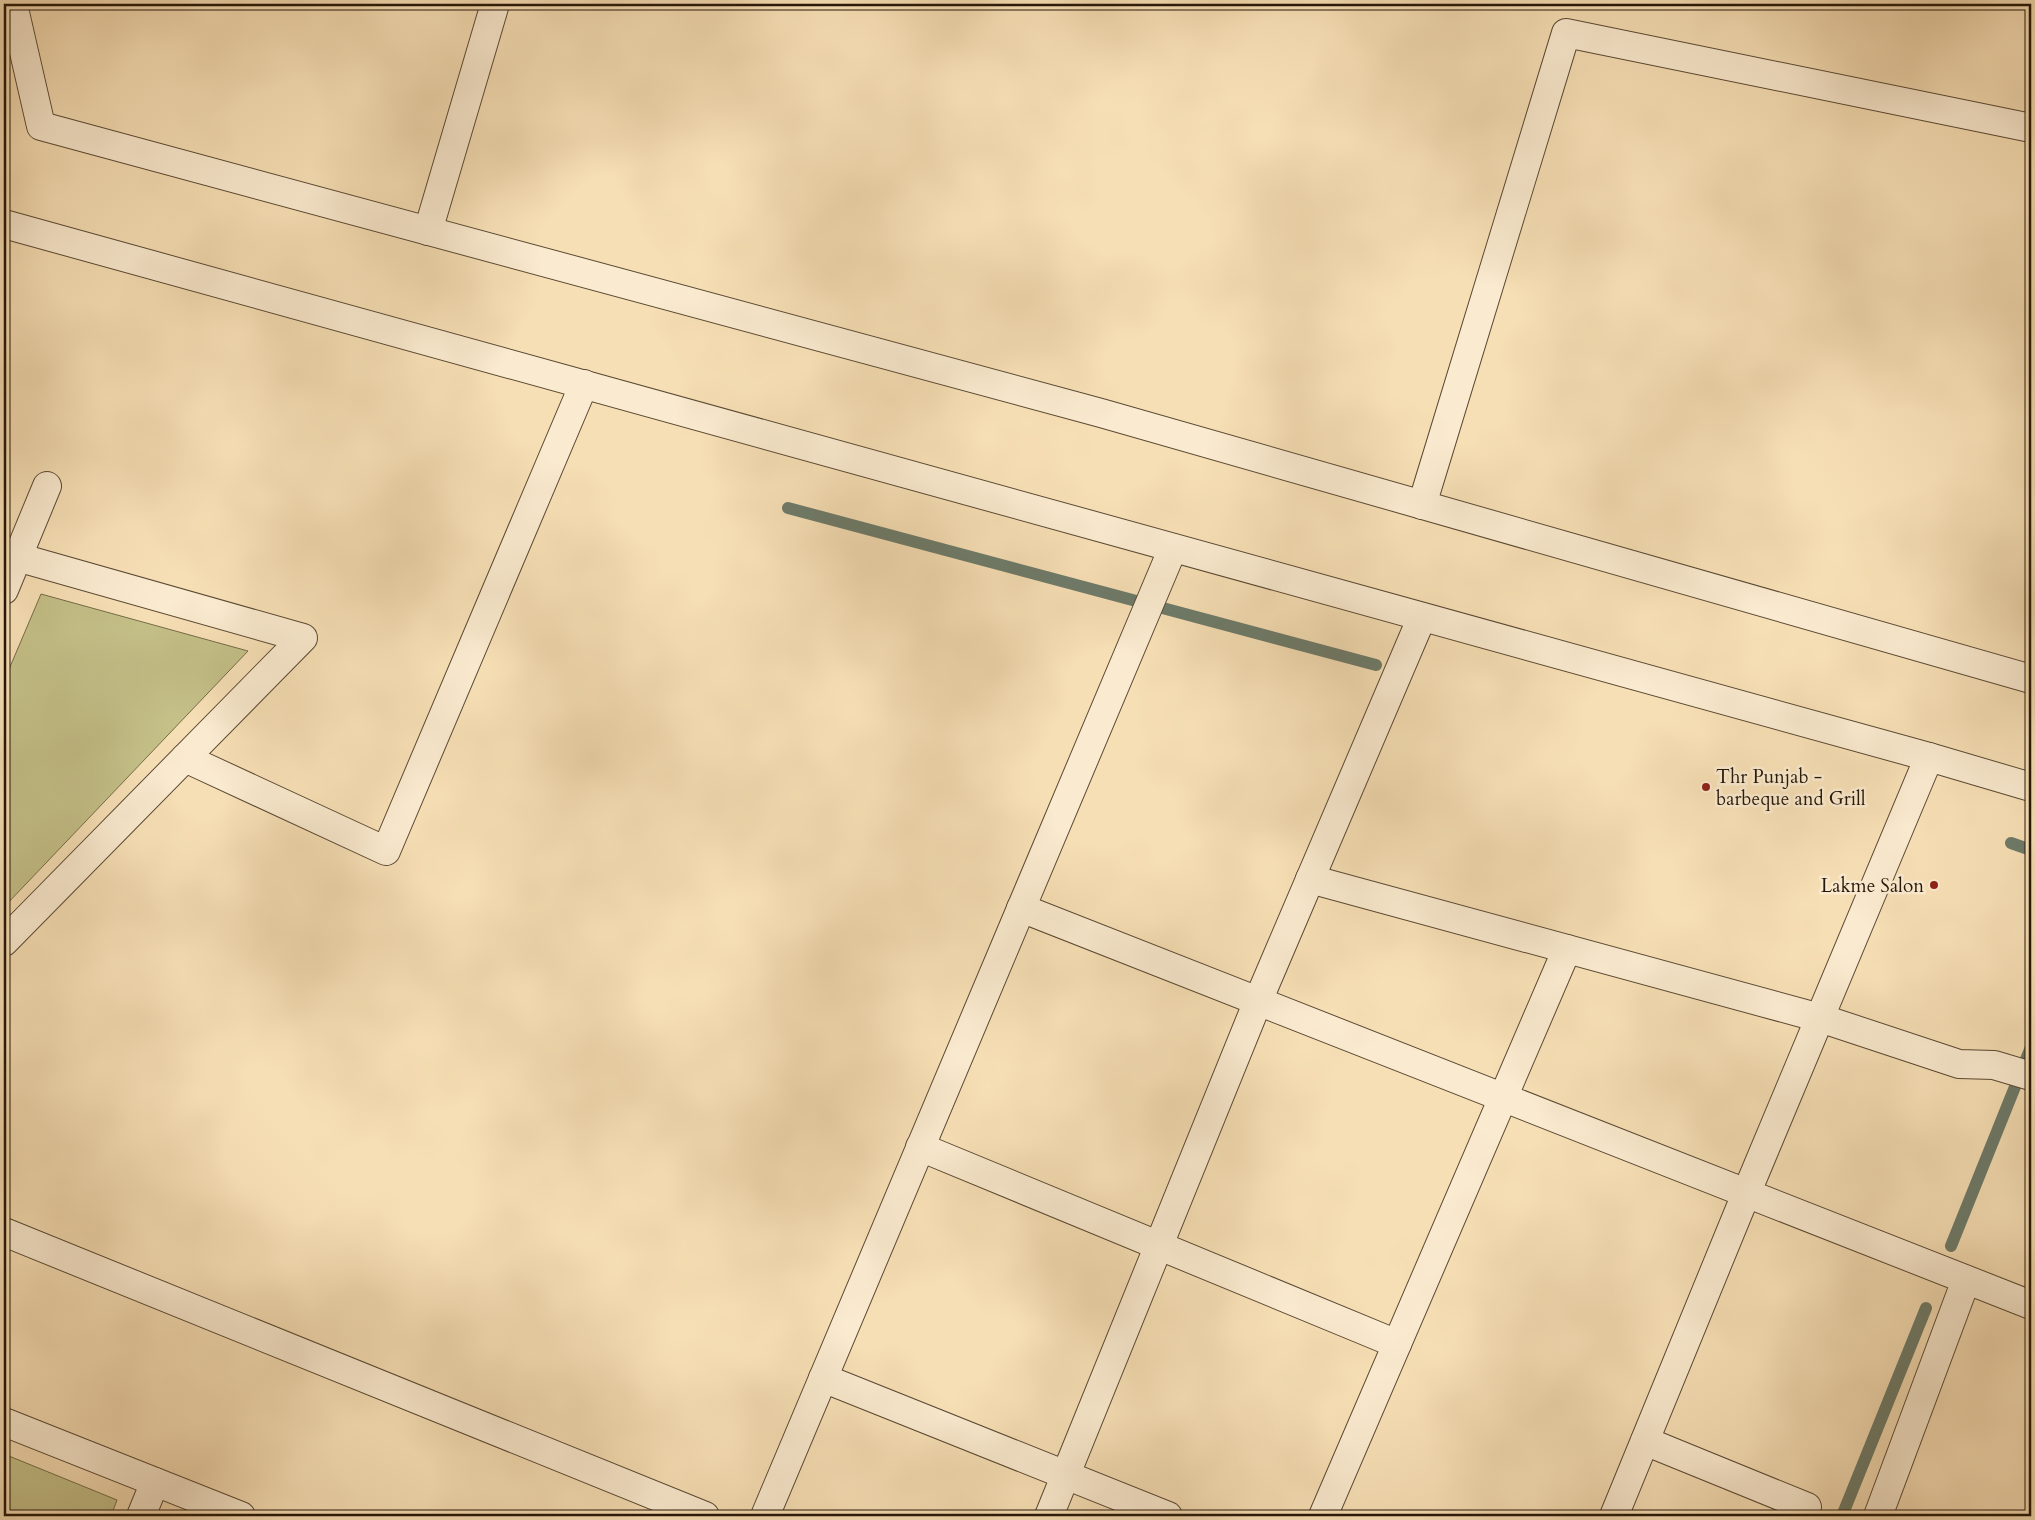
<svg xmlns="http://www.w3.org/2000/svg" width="2035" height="1520" font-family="Cardo,serif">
  <rect width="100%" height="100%" fill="#f7dfb5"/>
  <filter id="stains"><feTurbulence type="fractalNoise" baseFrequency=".004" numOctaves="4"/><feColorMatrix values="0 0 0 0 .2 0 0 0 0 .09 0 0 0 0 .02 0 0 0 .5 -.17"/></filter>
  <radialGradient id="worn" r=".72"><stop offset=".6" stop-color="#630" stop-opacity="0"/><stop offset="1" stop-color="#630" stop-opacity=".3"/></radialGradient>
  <g fill="#c4c088" stroke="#756c48">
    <path d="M 41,594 L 248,651 L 4,907 L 4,681 Z"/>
    <path d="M 4,1454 L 117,1500 L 111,1516 L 4,1516 Z"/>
  </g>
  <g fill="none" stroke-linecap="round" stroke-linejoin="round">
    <g stroke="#6d7b6a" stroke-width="12">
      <path d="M 788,508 L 1376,665"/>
      <path d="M 2011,843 L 2031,850"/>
      <path d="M 1951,1246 L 2031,1047"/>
      <path d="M 1842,1516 L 1926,1308"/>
    </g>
    <defs>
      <g id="minor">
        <path d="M 13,4 L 41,126 L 1101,413 L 2031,679"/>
        <path d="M 4,224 L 1929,757 L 2031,787"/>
        <path d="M 428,231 L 495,4"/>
        <path d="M 1422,505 L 1566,33 L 2031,128"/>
        <path d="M 4,590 L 47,486"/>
        <path d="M 185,758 L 386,851 L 584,384"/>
        <path d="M 1310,879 L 1820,1018 L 1959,1064 L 1994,1065 L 2031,1076"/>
        <path d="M 1021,908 L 2031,1305"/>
        <path d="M 4,942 L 303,638 L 17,557"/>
        <path d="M 920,1147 L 1397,1344"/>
        <path d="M 4,1232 L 705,1516"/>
        <path d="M 823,1378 L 1168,1516"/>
        <path d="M 4,1422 L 241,1516"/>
        <path d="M 1645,1441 L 1807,1507"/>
        <path d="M 141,1516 L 155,1482"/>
        <path d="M 765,1516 L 1173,548"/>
        <path d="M 1049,1516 L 1258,1001 L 1422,617"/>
        <path d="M 1323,1516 L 1567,949"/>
        <path d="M 1614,1516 L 1746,1194 L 1929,757"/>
        <path d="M 1878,1516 L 1966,1280"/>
      </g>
    </defs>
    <use href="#minor" stroke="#5a4933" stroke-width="30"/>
    <use href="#minor" stroke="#faeacf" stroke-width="28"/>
  </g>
  <g fill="#8f2418" stroke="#faeacf" stroke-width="2">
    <circle cx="1706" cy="787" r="5"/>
    <circle cx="1934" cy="885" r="5"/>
  </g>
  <g text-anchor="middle" stroke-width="5" stroke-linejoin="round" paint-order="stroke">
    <g font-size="19" fill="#261708" stroke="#faeacf" text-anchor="start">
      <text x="1716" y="783">Thr Punjab -<tspan x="1716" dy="22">barbeque and Grill</tspan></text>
      <text x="1924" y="892" text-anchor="end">Lakme Salon</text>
    </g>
  </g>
  <rect width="2035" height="1520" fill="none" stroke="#f7dfb5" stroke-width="20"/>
  <rect x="5" y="5" width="2025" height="1510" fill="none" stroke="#261708" stroke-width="2.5"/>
  <rect x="10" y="10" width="2015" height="1500" fill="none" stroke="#261708"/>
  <rect width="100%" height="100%" filter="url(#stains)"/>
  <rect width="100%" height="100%" fill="url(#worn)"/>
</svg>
